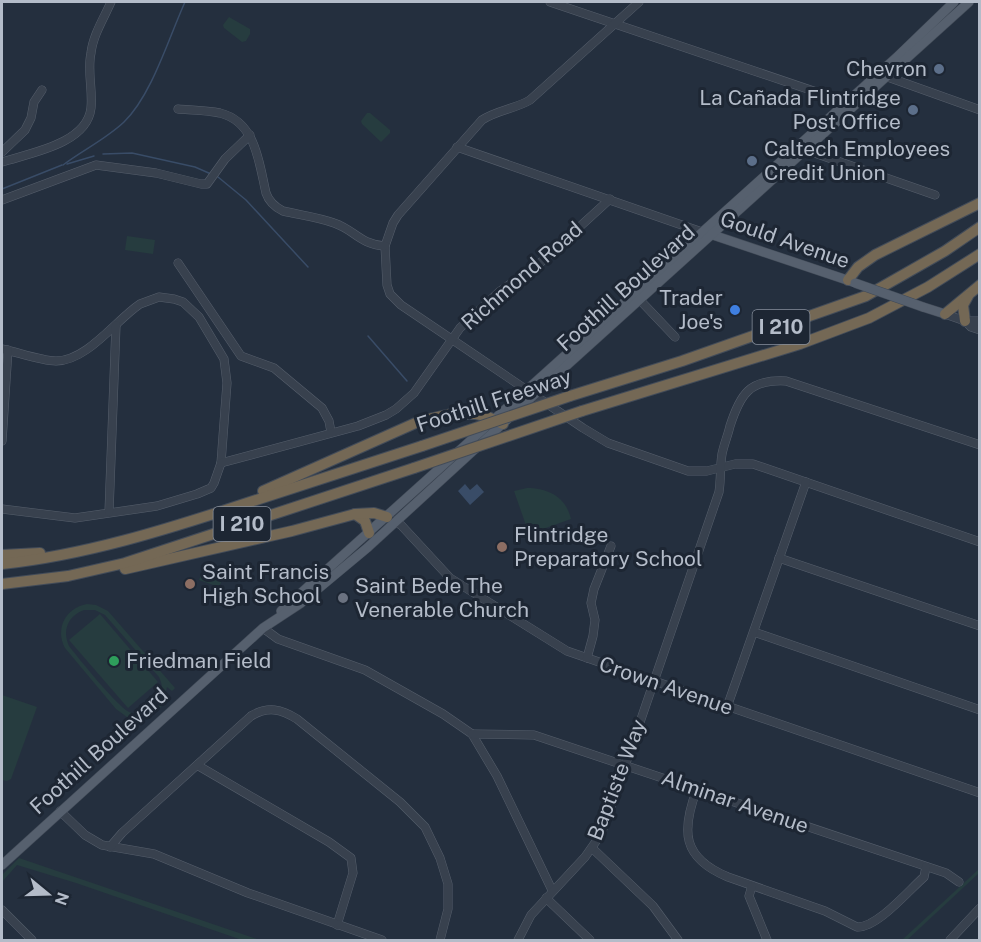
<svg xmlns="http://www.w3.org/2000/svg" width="981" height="942" font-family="'Public Sans',sans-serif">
  <rect width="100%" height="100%" fill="#242f3e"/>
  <g fill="#263c3f" fill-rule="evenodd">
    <path d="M 229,17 L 250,29 L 250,34 L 246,41 L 242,42 L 224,28 L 223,25 Z"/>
    <path d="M 367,113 L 370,113 L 390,130 L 390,133 L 381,142 L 362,124 L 361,121 Z"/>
    <path d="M 127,236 L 155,240 L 153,254 L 125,250 Z"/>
    <path d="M 527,488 C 548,488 566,497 571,519 L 529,534 L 514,491 Z"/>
    <path d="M 203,569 L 224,575 L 219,587 L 199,580 Z"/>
    <path d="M 87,604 L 96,605 L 108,611 L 175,688 L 172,691 L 167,687 L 163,705 L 154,714 L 141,719 L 127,717 L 116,709 L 65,648 C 55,629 65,608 87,604 ZM 84,610 L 95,610 L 105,615 L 159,677 C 163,686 164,695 158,703 C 151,713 139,716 129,712 C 118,707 78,658 69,646 C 62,630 68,616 84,610 Z"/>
    <path d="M 100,614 L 158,682 L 128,708 L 69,640 Z"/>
    <path d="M 2,695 L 37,707 L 11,779 L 7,781 L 2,780 Z"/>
    <path d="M 19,858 L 260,940 L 242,940 L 76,883 L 17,865 L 2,882 L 2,875 Z"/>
    <path d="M 979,869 L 979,873 L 907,940 L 902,940 Z"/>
  </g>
  <path fill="#394c67" d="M 465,484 L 470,490 L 477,484 L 484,492 L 470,505 L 458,491 Z"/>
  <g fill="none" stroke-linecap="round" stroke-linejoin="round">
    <g stroke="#394c67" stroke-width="1.5">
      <path d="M 103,154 L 132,153 L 195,167 L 211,174"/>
      <path d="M 67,164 L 94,156"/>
      <path d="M 63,165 C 83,150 106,139 124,122 C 152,95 169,37 185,2"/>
      <path d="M 218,177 L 246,200 L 308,267"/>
      <path d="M 2,189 L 62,165"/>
      <path d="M 368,336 L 407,381"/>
    </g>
    <defs>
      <g id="minor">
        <path d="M 550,2 L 852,104"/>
        <path d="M 639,2 L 530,100 C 515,109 497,110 482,120 L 398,215 L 393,223 L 385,246 L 387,285 L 390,294 L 401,305 L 583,428 L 608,443 L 688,471 L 707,471 L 735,464 L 753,464 L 980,542"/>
        <path d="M 882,75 L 980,110"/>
        <path d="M 178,109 C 191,110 206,110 220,113 C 256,122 259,163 266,193 C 269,202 275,207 283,211 C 300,215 318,217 334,223 C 355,230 359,244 385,246"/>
        <path d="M 457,147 L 702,232"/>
        <path d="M 803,149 L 935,195"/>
        <path d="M 2,152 L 25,130 L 31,118 L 34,102 L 42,90"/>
        <path d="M 2,162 C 30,153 87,144 91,108 C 93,90 87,71 91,53 C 93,35 104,18 111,2"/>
        <path d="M 2,200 L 96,165 L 156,173 L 201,184 L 207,184 L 225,159 L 250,135"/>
        <path d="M 178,263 L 241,356 L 274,368 L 322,408 L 329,421 L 331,432"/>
        <path d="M 637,297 L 675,337"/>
        <path d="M 945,314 L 965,321 L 971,327 L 980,330"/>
        <path d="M 965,321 L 980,321"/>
        <path d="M 2,349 C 17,352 41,361 56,361 C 87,361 116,320 140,304 L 159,297 L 174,299 L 183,302 L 199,317 L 224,359 L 227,383 L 221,463 L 214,483 L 211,488 L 197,494 L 157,506 L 75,518 L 2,509"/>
        <path d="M 2,441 L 8,350"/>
        <path d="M 221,463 L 358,426 L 386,415 L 396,409 L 414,393 L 460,328 L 499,292 L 540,263 L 610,199"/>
        <path d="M 109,512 L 116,325"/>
        <path d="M 390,519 L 401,525 L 450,578 L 567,651 L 980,793"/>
        <path d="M 779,558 L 980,626"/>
        <path d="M 263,628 L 278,639 L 365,670 L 443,714 L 472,734 L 497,776 L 552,890"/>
        <path d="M 754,632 L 980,710"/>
        <path d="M 587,658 L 593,636 L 595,620 L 591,603 L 594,589 L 611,546"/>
        <path d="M 727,707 L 806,482"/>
        <path d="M 472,734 L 534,735 L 946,873 L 959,882"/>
        <path d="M 197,765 L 329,842 L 351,858 L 353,873 L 337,925"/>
        <path d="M 697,789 C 681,831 682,858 728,877 L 825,911 L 857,927 C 877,928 908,891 924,877 L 926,867"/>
        <path d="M 60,811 L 85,835 L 102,845 L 154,854 L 248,893 L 382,940"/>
        <path d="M 110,847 L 122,833 L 251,716 C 268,706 281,709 297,719 L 400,802 L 425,827 L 440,858 L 448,884 L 448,909 L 440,940"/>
        <path d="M 592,848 L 653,906 L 678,940"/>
        <path d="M 752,886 L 749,896 L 767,940"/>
        <path d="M 546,898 L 590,940"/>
        <path d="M 2,910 L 32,940"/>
        <path d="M 518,940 L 531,915 L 585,857 L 599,837 L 605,824 L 719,492 C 721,479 720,466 722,454 C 724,444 728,435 730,426 C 740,395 749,379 786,381 L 980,445"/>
        <path d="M 950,940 L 980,908"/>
      </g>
      <g id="major">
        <path d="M 707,233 L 853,282"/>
        <path d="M 923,307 L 945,314"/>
        <path d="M 281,611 L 897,57 L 954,2"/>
        <path d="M 2,865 L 263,628 L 301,603 L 367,548 L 534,395 L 969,2"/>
      </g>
      <g id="highway">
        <path d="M 848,280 L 858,267 L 875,255 L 980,203"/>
        <path d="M 945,314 L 980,285"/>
        <path d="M 965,321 L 963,305 L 968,296"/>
        <path d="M 570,396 L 682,361 L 866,296 L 945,251 L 980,227"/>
        <path d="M 582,411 L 800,344 L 869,318 L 928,287 L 980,254"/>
        <path d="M 263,491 L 420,421 L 451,414 L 476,414 L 486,416 L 503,424"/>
        <path d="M 355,514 L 365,521 L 369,533"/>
        <path d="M 2,555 L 40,553"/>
        <path d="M 2,564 C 85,555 165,530 244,504 C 303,485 363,465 422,446"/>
        <path d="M 125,569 L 292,531 L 355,514 L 374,513 L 387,517"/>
        <path d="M 2,584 L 68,576 L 125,563 L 414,468"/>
      </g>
    </defs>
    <use href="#minor" stroke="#565f6c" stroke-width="9"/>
    <use href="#major" stroke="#414a57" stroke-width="10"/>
    <use href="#highway" stroke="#434c59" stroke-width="12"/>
    <use href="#minor" stroke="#38414e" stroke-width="8"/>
    <use href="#major" stroke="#56606e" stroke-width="9"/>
    <use href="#highway" stroke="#746855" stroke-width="10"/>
    <defs>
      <path id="major-bridge" d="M 855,283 L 923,307"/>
      <g id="highway-bridge">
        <path d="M 422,446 L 570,396"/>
        <path d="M 414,468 L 582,411"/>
      </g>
    </defs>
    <use href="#major-bridge" stroke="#414a57" stroke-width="10" stroke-linecap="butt"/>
    <use href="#highway-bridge" stroke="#434c59" stroke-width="12" stroke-linecap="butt"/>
    <use href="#major-bridge" stroke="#56606e" stroke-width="9"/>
    <use href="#highway-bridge" stroke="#746855" stroke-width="10"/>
  </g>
  <g fill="#5c6f8a" stroke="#1d2633" stroke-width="2">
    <circle cx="939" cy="69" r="6"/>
    <circle cx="913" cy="110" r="6"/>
    <circle cx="752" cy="161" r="6"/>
  </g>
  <circle fill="#3f7fe0" stroke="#1d2633" stroke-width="2" cx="735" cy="310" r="6"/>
  <g fill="#8d6e63" stroke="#1d2633" stroke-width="2">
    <circle cx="502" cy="547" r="6"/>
    <circle cx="190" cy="584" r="6"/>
  </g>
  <circle fill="#6b7280" stroke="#1d2633" stroke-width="2" cx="343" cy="598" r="6"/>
  <circle fill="#2e9e5b" stroke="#1d2633" stroke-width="2" cx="114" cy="661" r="6"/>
  <g text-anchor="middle" stroke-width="6" stroke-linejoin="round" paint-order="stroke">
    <g fill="#1d2633" stroke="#878f9c" stroke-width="1.5">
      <rect x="752.5" y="310" width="57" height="34" rx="4.5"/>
      <rect x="213.5" y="507" width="57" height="34" rx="4.5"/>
    </g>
    <g font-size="20" font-weight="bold" fill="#b4bcc9">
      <text x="781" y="334">I 210</text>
      <text x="242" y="531">I 210</text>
    </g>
    <g font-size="21" fill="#b4bcc9" stroke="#1d2633" text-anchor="start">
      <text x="927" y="76" text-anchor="end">Chevron</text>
      <text x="901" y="105" text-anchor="end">La Cañada Flintridge<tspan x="901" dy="24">Post Office</tspan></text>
      <text x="764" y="156">Caltech Employees<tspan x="764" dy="24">Credit Union</tspan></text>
      <text x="723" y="305" text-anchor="end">Trader<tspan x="723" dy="24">Joe's</tspan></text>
      <text x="514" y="542">Flintridge<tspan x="514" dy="24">Preparatory School</tspan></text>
      <text x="202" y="579">Saint Francis<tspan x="202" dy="24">High School</tspan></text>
      <text x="355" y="593">Saint Bede The<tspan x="355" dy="24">Venerable Church</tspan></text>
      <text x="126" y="668">Friedman Field</text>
    </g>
    <g font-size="21" fill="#b4bcc9" stroke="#1d2633">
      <text transform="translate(785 240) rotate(19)" y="7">Gould Avenue</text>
      <text transform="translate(522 276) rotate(-41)" y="7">Richmond Road</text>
      <text transform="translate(626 288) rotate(-42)" y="7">Foothill Boulevard</text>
      <text transform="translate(494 401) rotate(-18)" y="7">Foothill Freeway</text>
      <text transform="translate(666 686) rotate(19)" y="7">Crown Avenue</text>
      <text transform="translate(99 751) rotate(-42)" y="7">Foothill Boulevard</text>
      <text transform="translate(617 780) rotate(-69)" y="7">Baptiste Way</text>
      <text transform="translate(735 802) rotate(19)" y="7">Alminar Avenue</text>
    </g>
  </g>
  <rect width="981" height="942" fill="none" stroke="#b4bcc9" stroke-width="6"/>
  <g transform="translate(48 894) rotate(109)" stroke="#1d2633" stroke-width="4.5" paint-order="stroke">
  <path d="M0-4.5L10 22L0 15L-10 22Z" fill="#b4bcc9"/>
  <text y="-9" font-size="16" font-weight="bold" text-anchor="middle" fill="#b4bcc9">N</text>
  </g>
</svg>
